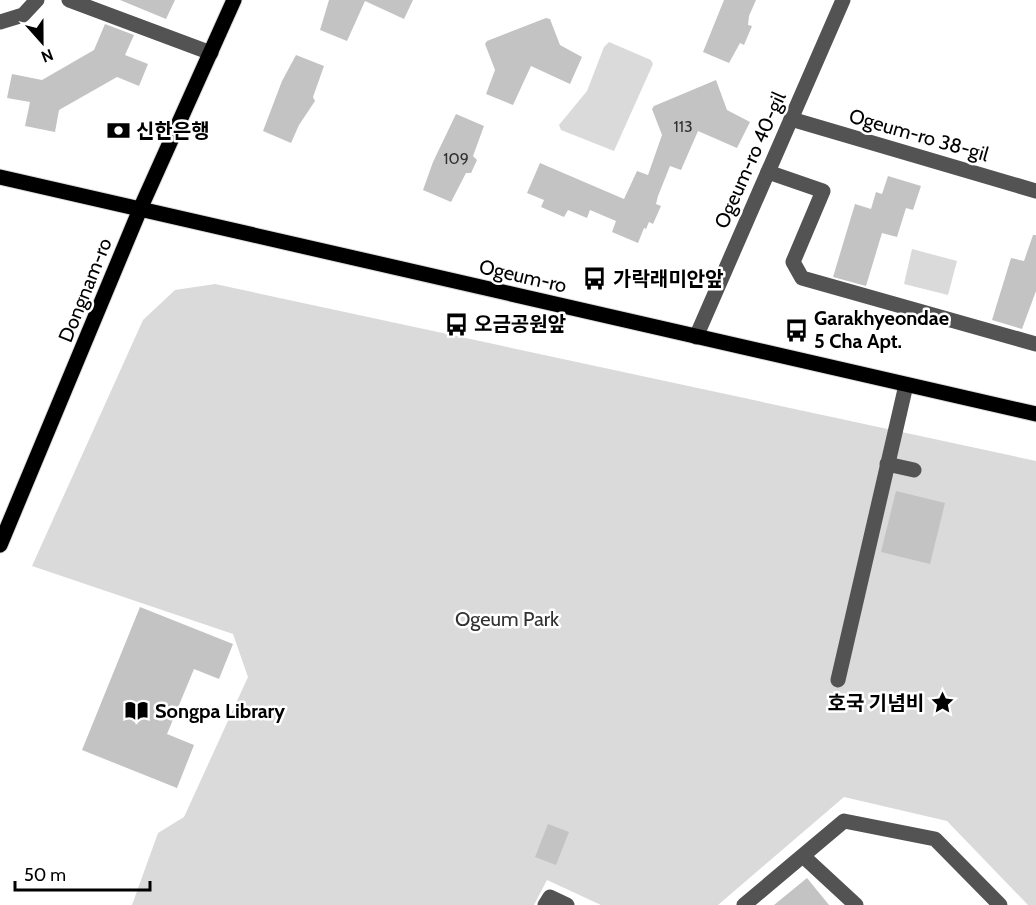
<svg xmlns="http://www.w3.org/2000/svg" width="1036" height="905" font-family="Cabin,'Noto Sans KR',sans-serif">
  <rect width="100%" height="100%" fill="#fff"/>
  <g fill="#dadada">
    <path d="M 609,42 L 651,60 L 653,64 L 614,151 L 561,130 L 559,125 L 587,91 L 604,47 Z"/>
    <path d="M 912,249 L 957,261 L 948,295 L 904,284 Z"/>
    <path d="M 215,284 L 1036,461 L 1036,905 L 1028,905 L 947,821 L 844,797 L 718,905 L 601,905 L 547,880 L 534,905 L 132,905 L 158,833 L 184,817 L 248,677 L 233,634 L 32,566 L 143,320 L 175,290 Z"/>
  </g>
  <g fill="#c3c3c3">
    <path d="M 120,0 L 175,0 L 166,19 Z"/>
    <path d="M 329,0 L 413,0 L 404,19 L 365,1 L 347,41 L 320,30 Z"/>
    <path d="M 724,0 L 756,0 L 749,16 L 748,25 L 752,26 L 744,45 L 740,43 L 729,63 L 703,52 Z"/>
    <path d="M 546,18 L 550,19 L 560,45 L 582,57 L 570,84 L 531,66 L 513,105 L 486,94 L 495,70 L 485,44 L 487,41 Z"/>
    <path d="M 105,24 L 134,35 L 125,55 L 148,64 L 139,86 L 117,77 L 59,110 L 55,132 L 25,126 L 30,102 L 7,98 L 12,74 L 42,80 L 94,50 Z"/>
    <path d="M 296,55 L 324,66 L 313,97 L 315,101 L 299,125 L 291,143 L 263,131 L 282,81 Z"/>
    <path d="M 716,80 L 727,110 L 750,122 L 737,148 L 698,131 L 681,170 L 670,166 L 658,196 L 656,204 L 661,206 L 653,224 L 649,222 L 646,229 L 644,228 L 638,243 L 612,232 L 616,221 L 590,210 L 587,218 L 568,210 L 564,217 L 541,207 L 544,200 L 527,193 L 540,163 L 624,199 L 637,171 L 648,175 L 662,135 L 652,109 L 654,106 Z"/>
    <path d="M 456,114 L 484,126 L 473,156 L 477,160 L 471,173 L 466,173 L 451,202 L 423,190 L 433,162 Z"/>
    <path d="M 888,176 L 921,186 L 913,210 L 906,208 L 897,237 L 882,233 L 866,286 L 833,277 L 855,204 L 871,209 L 876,192 L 882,194 Z"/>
    <path d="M 1033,235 L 1036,235 L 1036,291 L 1022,329 L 992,320 L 1011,258 L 1024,261 Z"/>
    <path d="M 896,491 L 945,503 L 930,564 L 881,552 Z"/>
    <path d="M 140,607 L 233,644 L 219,679 L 194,669 L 167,734 L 194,745 L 177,788 L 82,750 Z"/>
    <path d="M 548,824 L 569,832 L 556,865 L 535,857 Z"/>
    <path d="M 807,878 L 829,905 L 774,905 Z"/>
  </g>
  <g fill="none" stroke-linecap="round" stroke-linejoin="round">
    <defs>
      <g id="major">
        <path d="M 0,177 L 1036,414"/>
        <path d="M 0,545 L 141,207 L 234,0"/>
      </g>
    </defs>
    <use href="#major" stroke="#dbdbdb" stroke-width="17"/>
    <g stroke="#535353" stroke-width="15">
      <path d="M 69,0 L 211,53"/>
      <path d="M 0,22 L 23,15 L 37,0"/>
      <path d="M 791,119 L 1036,191"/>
      <path d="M 768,172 L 823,191 L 793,262 L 802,278 L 1036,344"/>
      <path d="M 696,337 L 843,0"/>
      <path d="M 887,464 L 914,470"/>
      <path d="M 838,680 L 906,385"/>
      <path d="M 803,856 L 856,905"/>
      <path d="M 545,905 L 550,897 L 567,905"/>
      <path d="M 744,905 L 844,821 L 935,839 L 1000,905"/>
    </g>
    <use href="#major" stroke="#000" stroke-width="15"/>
  </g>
  <defs>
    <symbol id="bank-bare" viewBox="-9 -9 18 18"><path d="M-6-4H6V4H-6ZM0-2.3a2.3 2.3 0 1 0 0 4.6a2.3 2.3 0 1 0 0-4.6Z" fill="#000" stroke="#fff" stroke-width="2.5" paint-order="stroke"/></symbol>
    <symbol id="bus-bare" viewBox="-9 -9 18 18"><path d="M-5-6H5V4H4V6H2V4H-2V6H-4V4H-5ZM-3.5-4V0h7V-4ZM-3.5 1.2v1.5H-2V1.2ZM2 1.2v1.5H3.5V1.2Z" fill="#000" stroke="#fff" stroke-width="2.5" paint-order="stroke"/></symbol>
    <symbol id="sight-bare" viewBox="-9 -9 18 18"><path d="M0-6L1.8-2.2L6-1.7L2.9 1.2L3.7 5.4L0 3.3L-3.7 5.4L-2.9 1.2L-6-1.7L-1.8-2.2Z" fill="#000" stroke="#fff" stroke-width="2.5" paint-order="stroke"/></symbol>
    <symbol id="library-bare" viewBox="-9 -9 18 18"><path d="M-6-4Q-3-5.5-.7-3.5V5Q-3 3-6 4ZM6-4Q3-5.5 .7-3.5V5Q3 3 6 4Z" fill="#000" stroke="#fff" stroke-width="2.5" paint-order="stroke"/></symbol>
  </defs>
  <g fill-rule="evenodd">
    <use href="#bank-bare" x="102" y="114" width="33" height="33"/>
    <use href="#bus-bare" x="578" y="262" width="33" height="33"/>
    <use href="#bus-bare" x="440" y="308" width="33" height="33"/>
    <use href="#bus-bare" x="780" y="314" width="33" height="33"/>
    <use href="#sight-bare" x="926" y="686" width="33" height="33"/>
    <use href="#library-bare" x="120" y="694" width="33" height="33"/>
  </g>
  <g text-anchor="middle" stroke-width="5" stroke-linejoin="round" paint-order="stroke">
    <g font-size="16" fill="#313131">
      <text x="683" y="132">113</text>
      <text x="456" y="164">109</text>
    </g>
    <g font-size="20" font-weight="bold" fill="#000" stroke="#fff" text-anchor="start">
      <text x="136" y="138">신한은행</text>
      <text x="613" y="286">가락래미안앞</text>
      <text x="814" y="325">Garakhyeondae<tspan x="814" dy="23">5 Cha Apt.</tspan></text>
      <text x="474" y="331">오금공원앞</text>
      <text x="924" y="710" text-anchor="end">호국 기념비</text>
      <text x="155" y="718">Songpa Library</text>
    </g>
    <g font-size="20" fill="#000" stroke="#fff">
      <text transform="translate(919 135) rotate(16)" y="7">Ogeum-ro 38-gil</text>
      <text transform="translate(750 160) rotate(-66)" y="7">Ogeum-ro 40-gil</text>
      <text transform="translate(523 276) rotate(13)" y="7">Ogeum-ro</text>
      <text transform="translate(85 290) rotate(-68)" y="7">Dongnam-ro</text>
    </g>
    <g font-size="20" fill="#313131" stroke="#fff">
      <text x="507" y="626">Ogeum Park</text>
    </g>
  </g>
  <g transform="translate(42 42) rotate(159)" stroke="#ffffff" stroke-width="4.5" paint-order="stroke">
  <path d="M0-4.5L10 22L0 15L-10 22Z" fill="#000000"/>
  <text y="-9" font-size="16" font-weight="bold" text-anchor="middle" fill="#000000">N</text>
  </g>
  <path d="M15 881v9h135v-9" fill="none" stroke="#000000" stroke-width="3"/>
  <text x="24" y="881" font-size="18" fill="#000000" stroke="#ffffff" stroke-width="4.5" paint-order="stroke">50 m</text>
</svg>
